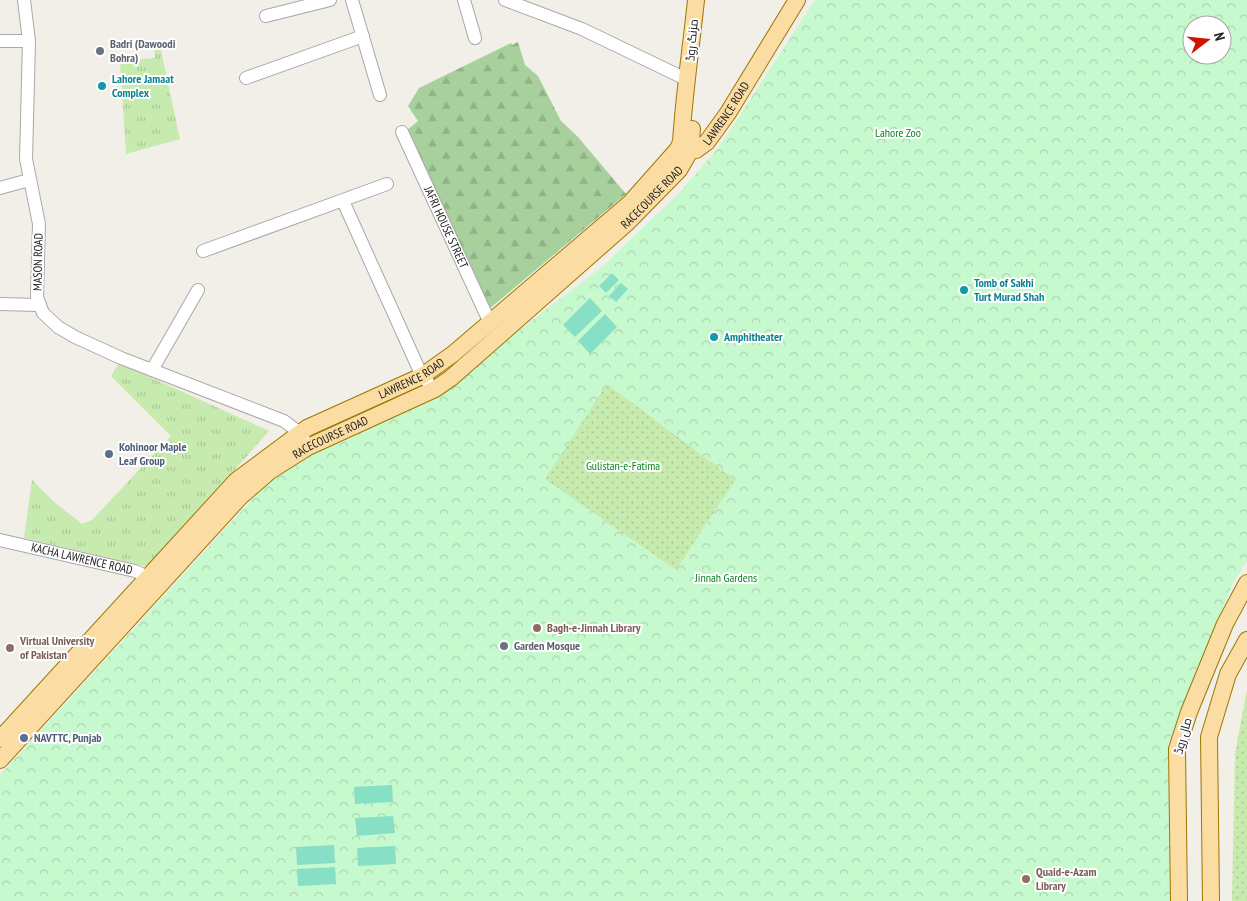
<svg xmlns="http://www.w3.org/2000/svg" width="1247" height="901" font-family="'PT Sans Narrow',Cairo,sans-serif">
  <defs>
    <pattern id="grass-tufts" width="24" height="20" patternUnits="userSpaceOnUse" patternTransform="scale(1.25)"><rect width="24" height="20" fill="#c7eaaf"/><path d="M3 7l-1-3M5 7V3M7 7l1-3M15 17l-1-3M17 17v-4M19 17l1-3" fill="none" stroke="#abc896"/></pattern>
    <pattern id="forest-firs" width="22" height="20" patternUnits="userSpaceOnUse" patternTransform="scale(1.25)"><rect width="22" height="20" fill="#a8d09d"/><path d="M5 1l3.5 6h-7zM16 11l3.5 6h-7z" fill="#90b287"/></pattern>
    <pattern id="park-crowns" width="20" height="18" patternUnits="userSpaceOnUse" patternTransform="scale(1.25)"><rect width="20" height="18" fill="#c7f9cf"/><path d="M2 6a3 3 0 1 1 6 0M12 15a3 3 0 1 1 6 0" fill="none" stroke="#abd5b1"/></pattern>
    <pattern id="garden-dots" width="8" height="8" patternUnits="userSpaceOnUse" patternTransform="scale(1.25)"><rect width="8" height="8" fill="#c7eaaf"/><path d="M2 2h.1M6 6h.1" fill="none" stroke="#abc896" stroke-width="1.8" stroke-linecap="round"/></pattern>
  </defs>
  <rect width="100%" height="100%" fill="#f1efe8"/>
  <g fill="url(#grass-tufts)">
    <path d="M 160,46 L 180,139 L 126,154 L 120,61 L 155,58 L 154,47 Z"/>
    <path d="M 119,363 L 269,431 L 149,567 L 24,538 L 32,480 L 53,501 L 82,524 L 92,520 L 171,436 L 111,376 Z"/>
  </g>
  <path fill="url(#forest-firs)" d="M 518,42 L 525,65 L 538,76 L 561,121 L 578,137 L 626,194 L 488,310 L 407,130 L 418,121 L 408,106 L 419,88 L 511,43 L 512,45 Z"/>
  <path fill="url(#park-crowns)" fill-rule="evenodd" d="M 815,0 L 1247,0 L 1247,561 L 1233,583 L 1168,745 L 1171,901 L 0,901 L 0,775 L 267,483 L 311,454 L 502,343 L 603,266 L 680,192 L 719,147 ZM 1192,25 L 1222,25 L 1222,55 L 1192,55 Z"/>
  <g fill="url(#garden-dots)">
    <path d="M 607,384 L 735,480 L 676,570 L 545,479 Z"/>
    <path d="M 1247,689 L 1247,901 L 1232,901 L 1235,754 Z"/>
  </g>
  <g fill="#87dfc5">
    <path d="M 612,273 L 619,280 L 606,293 L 599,286 Z"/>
    <path d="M 621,283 L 628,289 L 616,302 L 609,296 Z"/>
    <path d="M 590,298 L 602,311 L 575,337 L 563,325 Z"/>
    <path d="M 605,314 L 617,327 L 590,354 L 578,341 Z"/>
    <path d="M 392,785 L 393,802 L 355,804 L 354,787 Z"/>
    <path d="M 393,816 L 395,833 L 357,836 L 355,818 Z"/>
    <path d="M 334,845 L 335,863 L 297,865 L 296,847 Z"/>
    <path d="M 395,846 L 396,864 L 358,866 L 357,848 Z"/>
    <path d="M 335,867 L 336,884 L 298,886 L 297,869 Z"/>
  </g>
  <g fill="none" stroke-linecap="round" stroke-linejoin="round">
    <defs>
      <g id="minor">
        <path d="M 24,0 L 29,41 L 26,159 L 39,224 L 37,297 L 43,313 L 58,327 L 75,337 L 121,358 L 284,421 L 300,433 L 304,440"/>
        <path d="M 352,0 L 380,95"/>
        <path d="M 464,0 L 475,38"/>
        <path d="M 505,0 L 582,29 L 688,80"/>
        <path d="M 266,16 L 330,0"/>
        <path d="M 0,41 L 29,41"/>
        <path d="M 246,78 L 363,36"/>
        <path id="s1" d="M 402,132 L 490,323"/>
        <path d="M 0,188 L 29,180"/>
        <path d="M 343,201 L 422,376 L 428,382"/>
        <path d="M 203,251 L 387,184"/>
        <path d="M 0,304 L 39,305"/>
        <path d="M 152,370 L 198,290"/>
        <path id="s2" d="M 0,540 L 135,571 L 154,580"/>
      </g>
      <g id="major">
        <path id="s3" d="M 680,150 L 696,150 L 707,142 L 728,113 L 797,0"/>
        <path id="s4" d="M 0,739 L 236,481 L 307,428 L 422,376 L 453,354 L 630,203 L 678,149 L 681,142 C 684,95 691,48 696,0"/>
        <path id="s5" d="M 0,760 L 240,497 L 270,471 L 308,447 L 435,389 L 451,378 L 628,222 L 679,170 L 690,151 L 692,129"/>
        <path d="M 1179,901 L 1177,749 L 1189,712 L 1225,624 L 1247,583"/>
        <path d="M 1211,901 L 1209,737 L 1228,674 L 1247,640"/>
      </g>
    </defs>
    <use href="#minor" stroke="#a8a8a8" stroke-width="14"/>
    <use href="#major" stroke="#9c7702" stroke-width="18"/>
    <use href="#minor" stroke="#fff" stroke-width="12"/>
    <use href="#major" stroke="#fbdda3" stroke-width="16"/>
  </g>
  <g fill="#6b7280" stroke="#fff" stroke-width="2">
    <circle cx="100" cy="51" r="5"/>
    <circle cx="504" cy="646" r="5"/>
  </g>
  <g fill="#0f9aa8" stroke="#fff" stroke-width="2">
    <circle cx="102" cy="86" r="5"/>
    <circle cx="964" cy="290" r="5"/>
    <circle cx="714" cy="337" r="5"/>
  </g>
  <g fill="#5c6f8a" stroke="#fff" stroke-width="2">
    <circle cx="109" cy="454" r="5"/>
    <circle cx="24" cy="738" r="5"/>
  </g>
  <g fill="#8d6e63" stroke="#fff" stroke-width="2">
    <circle cx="537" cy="628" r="5"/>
    <circle cx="10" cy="648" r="5"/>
    <circle cx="1026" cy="879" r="5"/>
  </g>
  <g text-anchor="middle" stroke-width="4" stroke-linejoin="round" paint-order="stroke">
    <g font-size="12" fill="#212121" stroke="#fff">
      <text transform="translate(692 40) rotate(-85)" y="4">مزنگ روڈ</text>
      <text dy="4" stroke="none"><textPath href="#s3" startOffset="64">LAWRENCE ROAD</textPath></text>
      <text dy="4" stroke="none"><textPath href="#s5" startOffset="870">RACECOURSE ROAD</textPath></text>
      <text dy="4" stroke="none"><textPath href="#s1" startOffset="105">JAFRI HOUSE STREET</textPath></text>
      <text transform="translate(38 262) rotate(-89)" y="4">MASON ROAD</text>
      <text dy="4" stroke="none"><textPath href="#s4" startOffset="554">LAWRENCE ROAD</textPath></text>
      <text dy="4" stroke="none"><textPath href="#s5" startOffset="465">RACECOURSE ROAD</textPath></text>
      <text dy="4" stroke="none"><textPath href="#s2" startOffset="84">KACHA LAWRENCE ROAD</textPath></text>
      <text transform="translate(1183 736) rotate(-75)" y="4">مال روڈ</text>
    </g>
    <g font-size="12" font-weight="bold" fill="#5b616d" stroke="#fff" text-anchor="start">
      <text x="110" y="48">Badri (Dawoodi<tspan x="110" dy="14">Bohra)</tspan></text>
      <text x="514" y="650">Garden Mosque</text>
    </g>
    <g font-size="12" font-weight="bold" fill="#0d838f" stroke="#fff" text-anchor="start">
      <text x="112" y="83">Lahore Jamaat<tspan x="112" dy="14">Complex</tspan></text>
      <text x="974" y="287">Tomb of Sakhi<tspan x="974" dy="14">Turt Murad Shah</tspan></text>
      <text x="724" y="341">Amphitheater</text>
    </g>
    <g font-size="12" fill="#0d8121" stroke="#fff">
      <text x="898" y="137">Lahore Zoo</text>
      <text x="623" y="470">Gulistan-e-Fatima</text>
      <text x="726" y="582">Jinnah Gardens</text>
    </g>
    <g font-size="12" font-weight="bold" fill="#4e5e75" stroke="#fff" text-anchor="start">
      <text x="119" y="451">Kohinoor Maple<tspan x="119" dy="14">Leaf Group</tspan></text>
      <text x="34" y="742">NAVTTC, Punjab</text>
    </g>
    <g font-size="12" font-weight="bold" fill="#785e54" stroke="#fff" text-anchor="start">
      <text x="547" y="632">Bagh-e-Jinnah Library</text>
      <text x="20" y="645">Virtual University<tspan x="20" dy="14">of Pakistan</tspan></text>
      <text x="1036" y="876">Quaid-e-Azam<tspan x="1036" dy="14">Library</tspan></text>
    </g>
  </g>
  <g transform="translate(1207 40) rotate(74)"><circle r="24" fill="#ffffff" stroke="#a6a6a6"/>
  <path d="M0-4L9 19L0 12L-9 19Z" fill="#d01402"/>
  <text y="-8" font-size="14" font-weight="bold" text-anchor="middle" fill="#212121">N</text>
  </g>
</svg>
